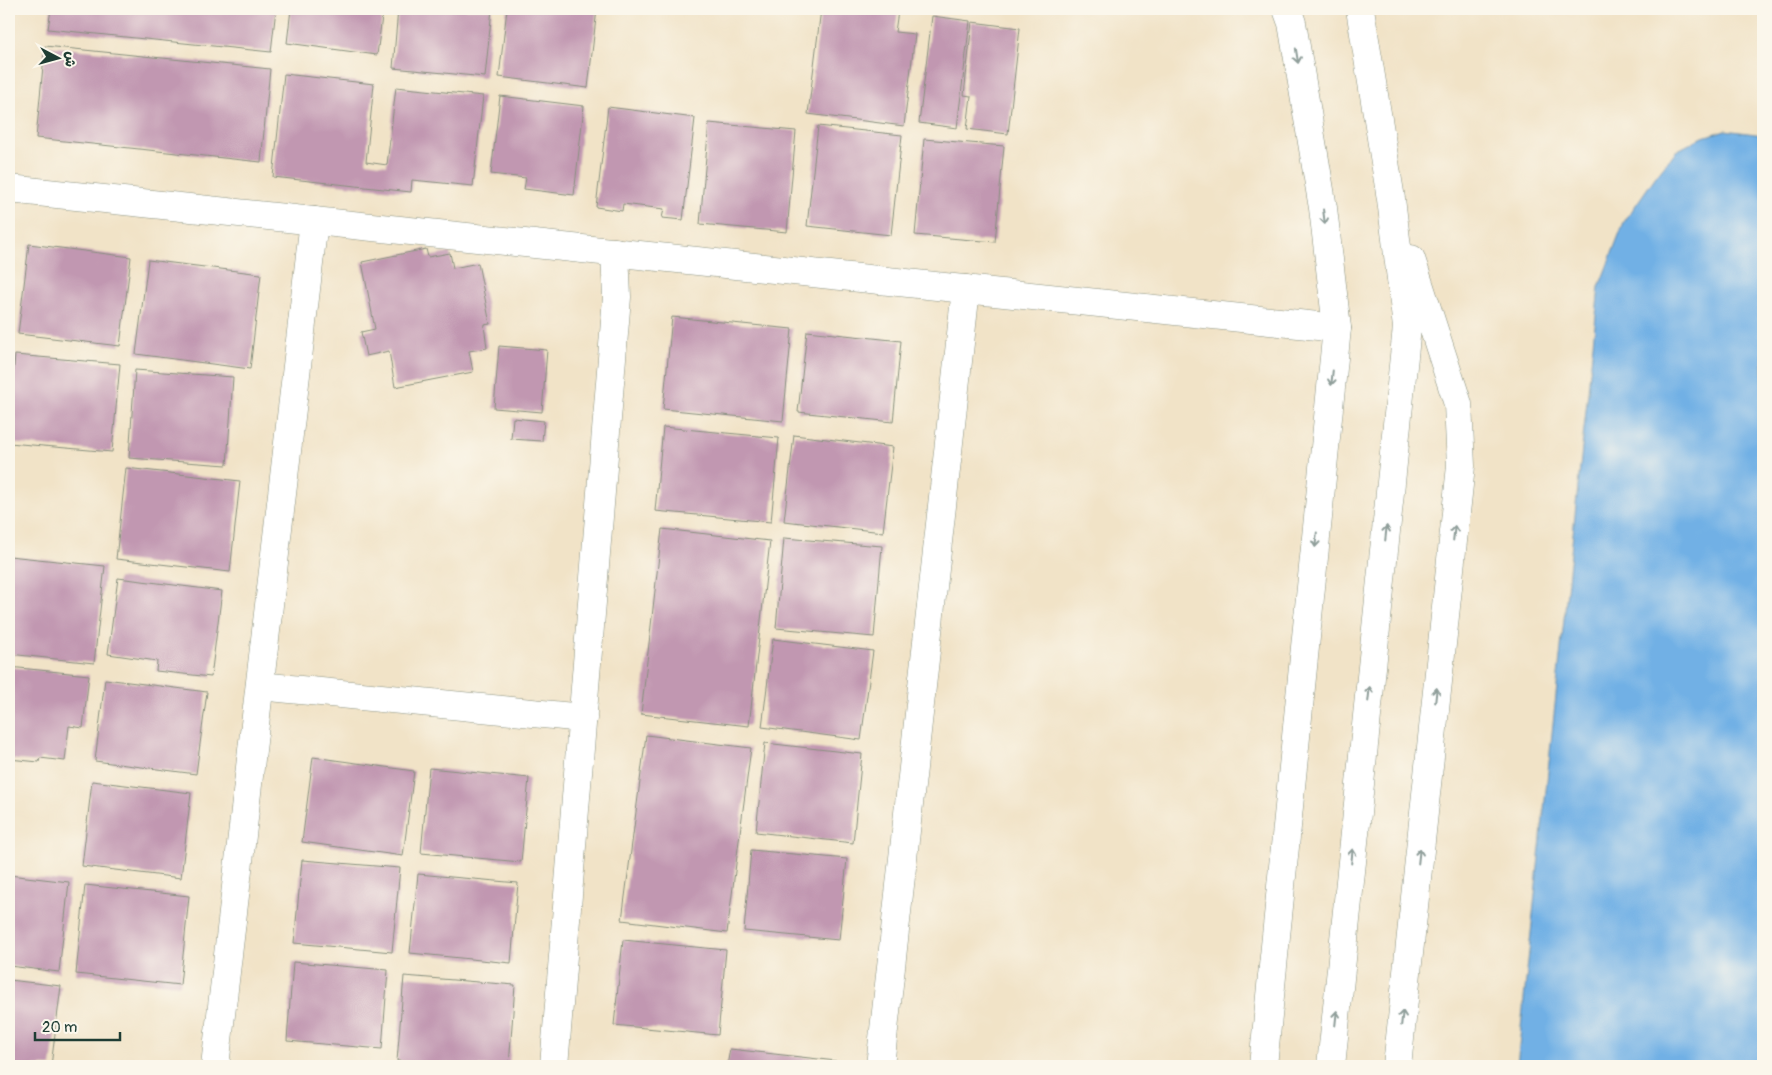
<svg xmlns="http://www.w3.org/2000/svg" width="1772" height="1075" font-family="Pangolin,'Playpen Sans Arabic',sans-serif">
  <rect width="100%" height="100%" fill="#fbf7ec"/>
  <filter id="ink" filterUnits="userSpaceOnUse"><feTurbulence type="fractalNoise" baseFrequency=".02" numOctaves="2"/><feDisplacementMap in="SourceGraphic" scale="10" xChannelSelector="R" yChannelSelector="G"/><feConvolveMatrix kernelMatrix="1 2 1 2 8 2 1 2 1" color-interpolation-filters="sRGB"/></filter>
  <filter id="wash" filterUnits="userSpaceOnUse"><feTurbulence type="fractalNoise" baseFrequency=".0096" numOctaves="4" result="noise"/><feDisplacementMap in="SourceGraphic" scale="20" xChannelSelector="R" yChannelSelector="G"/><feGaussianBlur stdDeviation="1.12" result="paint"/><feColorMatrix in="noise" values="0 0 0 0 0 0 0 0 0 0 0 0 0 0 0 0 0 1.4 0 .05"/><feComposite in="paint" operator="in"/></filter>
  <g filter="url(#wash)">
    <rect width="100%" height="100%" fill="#f1e3c7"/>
    <path fill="#71b0e5" stroke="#48768c" d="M 1725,130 L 1763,135 L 1763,1066 L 1517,1066 L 1599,287 L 1624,222 L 1656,176 L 1676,151 L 1703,137 Z"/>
    <g id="blocks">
      <g fill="#c197b1">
        <path d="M 51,9 L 276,9 L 271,52 L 48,29 Z"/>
        <path d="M 291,9 L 383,9 L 377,55 L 287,43 Z"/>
        <path d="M 398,9 L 492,9 L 485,77 L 393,68 Z"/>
        <path d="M 507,9 L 597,9 L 588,88 L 499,77 Z"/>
        <path d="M 821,9 L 882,9 L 898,11 L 895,32 L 915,34 L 904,126 L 808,114 Z"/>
        <path d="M 932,16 L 970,21 L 957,128 L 919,123 Z"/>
        <path d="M 972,22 L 1020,28 L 1008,134 L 967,129 L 971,96 L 964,95 Z"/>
        <path d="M 45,46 L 270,69 L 261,162 L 36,138 Z"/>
        <path d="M 284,74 L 374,84 L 366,162 L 387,165 L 396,87 L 483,96 L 473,186 L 412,180 L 411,192 L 273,177 Z"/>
        <path d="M 500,96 L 584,106 L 574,195 L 524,189 L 526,178 L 491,174 Z"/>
        <path d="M 608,107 L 695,118 L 683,220 L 662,218 L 664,209 L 623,204 L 622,211 L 596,207 Z"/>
        <path d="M 709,123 L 796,131 L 787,232 L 700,224 Z"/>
        <path d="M 818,126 L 902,135 L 891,235 L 807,226 Z"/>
        <path d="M 924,139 L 1004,146 L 995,242 L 915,235 Z"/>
        <path d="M 29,244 L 131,257 L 120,346 L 18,334 Z"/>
        <path d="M 426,249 L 428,257 L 450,253 L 453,268 L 478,263 L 490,324 L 484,325 L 487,348 L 469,351 L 473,372 L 395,387 L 389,351 L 366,356 L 361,332 L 375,329 L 362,262 Z"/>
        <path d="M 148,260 L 261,274 L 250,369 L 136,354 Z"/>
        <path d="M 672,317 L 792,329 L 783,421 L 663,409 Z"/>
        <path d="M 807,331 L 901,341 L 893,422 L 798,412 Z"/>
        <path d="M 499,346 L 547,350 L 542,412 L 494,408 Z"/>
        <path d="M 15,355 L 120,364 L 112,452 L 9,443 L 9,421 Z"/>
        <path d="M 135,370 L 233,377 L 227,465 L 129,458 Z"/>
        <path d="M 513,418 L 544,421 L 542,441 L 511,439 Z"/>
        <path d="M 663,427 L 779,438 L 771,522 L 655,511 Z"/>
        <path d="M 794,435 L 893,447 L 883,532 L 784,521 Z"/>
        <path d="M 126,468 L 240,481 L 230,572 L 116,559 Z"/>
        <path d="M 662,529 L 770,541 L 749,726 L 641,714 Z"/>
        <path d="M 784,538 L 882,546 L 874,637 L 776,628 Z"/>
        <path d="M 9,556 L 105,566 L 94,663 L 9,654 Z"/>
        <path d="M 118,578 L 222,591 L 211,677 L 156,671 L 157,661 L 108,654 Z"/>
        <path d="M 773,639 L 873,651 L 861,740 L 762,727 Z"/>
        <path d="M 9,667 L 89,675 L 83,728 L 69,726 L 65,761 L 40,758 L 39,762 L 9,759 Z"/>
        <path d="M 105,679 L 207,692 L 196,774 L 95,761 Z"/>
        <path d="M 646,735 L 751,748 L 727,933 L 622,920 Z"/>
        <path d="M 765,743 L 862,754 L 853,843 L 756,832 Z"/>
        <path d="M 313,757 L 414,771 L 403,856 L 302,842 Z"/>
        <path d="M 429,768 L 529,778 L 521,862 L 421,853 Z"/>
        <path d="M 92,781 L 191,793 L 181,878 L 82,866 Z"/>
        <path d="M 751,850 L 847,859 L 839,940 L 744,931 Z"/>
        <path d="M 302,860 L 400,868 L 392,952 L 294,943 Z"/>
        <path d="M 418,874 L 518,883 L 511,963 L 410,953 Z"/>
        <path d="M 9,875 L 69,882 L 59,972 L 9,966 Z"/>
        <path d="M 85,885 L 189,896 L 180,985 L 76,974 Z"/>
        <path d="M 623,940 L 726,950 L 718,1035 L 614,1025 Z"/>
        <path d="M 293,962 L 388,970 L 382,1049 L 287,1041 Z"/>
        <path d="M 404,976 L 515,985 L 509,1066 L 465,1066 L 397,1061 Z"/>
        <path d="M 9,980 L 61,986 L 51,1066 L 9,1066 Z"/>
        <path d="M 730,1049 L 836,1061 L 835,1066 L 727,1066 Z"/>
        <path d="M 280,1063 L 303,1065 L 303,1066 L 280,1066 Z"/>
      </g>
    </g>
  </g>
  <g filter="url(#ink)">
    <use href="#blocks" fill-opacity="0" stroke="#88907e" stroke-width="1"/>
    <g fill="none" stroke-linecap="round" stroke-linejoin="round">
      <defs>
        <g id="minor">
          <path d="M 9,189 L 1337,328"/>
          <path d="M 260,686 L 583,718"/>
          <path d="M 215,1066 L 314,221"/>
          <path d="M 554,1066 L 617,297 L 615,252"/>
          <path d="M 880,1066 L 966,289"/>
          <path d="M 1263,1066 L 1337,328 L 1323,208 L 1292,23 L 1287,9"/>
          <path d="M 1331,1066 L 1407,327 L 1391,199 L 1360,9"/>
          <path d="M 1397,1066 L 1461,466 L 1458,404 L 1411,259"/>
        </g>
      </defs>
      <use href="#minor" stroke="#88907e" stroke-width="29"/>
      <use href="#minor" stroke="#fff" stroke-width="28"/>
    </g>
    <defs><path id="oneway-shaft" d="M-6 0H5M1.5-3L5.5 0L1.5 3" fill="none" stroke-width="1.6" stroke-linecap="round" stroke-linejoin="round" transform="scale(1.25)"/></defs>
    <g stroke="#8f9e9a">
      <use href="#oneway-shaft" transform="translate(1297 56) rotate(81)"/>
      <use href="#oneway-shaft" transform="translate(1324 217) rotate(83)"/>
      <use href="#oneway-shaft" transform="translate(1332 378) rotate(96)"/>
      <use href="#oneway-shaft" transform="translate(1386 533) rotate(-84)"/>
      <use href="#oneway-shaft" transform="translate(1454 533) rotate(-84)"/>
      <use href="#oneway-shaft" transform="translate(1316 540) rotate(96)"/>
      <use href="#oneway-shaft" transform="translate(1369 694) rotate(-84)"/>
      <use href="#oneway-shaft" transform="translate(1436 695) rotate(-84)"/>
      <use href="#oneway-shaft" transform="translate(1352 856) rotate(-84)"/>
      <use href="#oneway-shaft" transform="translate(1419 856) rotate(-84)"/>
      <use href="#oneway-shaft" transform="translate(1336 1018) rotate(-84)"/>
      <use href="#oneway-shaft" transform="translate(1402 1018) rotate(-84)"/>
    </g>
  </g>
  <rect width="1772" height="1075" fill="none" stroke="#fbf7ec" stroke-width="30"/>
  <g transform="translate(58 58) rotate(96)" stroke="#fbf7ec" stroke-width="4" paint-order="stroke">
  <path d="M0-4L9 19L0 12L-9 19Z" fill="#1f3d34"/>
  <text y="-8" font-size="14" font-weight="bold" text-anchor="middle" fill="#1f3d34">ش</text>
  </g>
  <path d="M35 1032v8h85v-8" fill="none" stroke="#1f3d34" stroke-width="2.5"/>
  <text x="42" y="1032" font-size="15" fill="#1f3d34" stroke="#fbf7ec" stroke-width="4" paint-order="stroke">20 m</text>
</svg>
